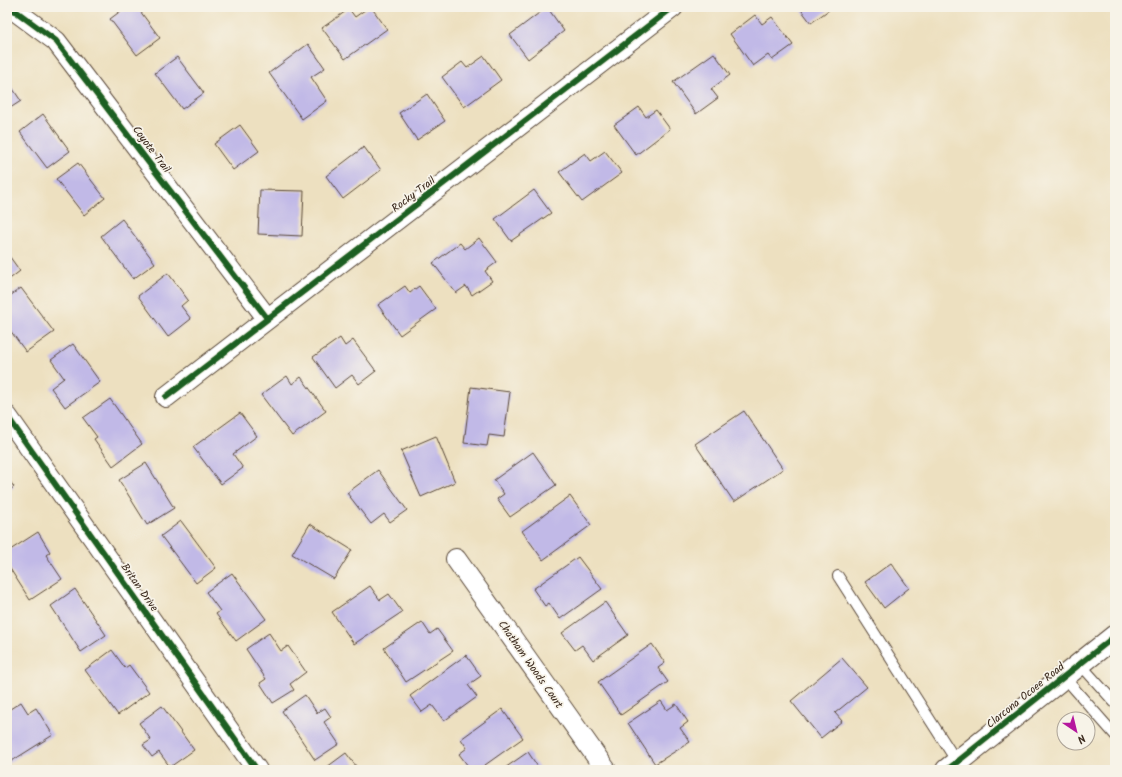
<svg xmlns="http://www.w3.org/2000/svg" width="1122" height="777" font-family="Kalam,sans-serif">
  <rect width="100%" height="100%" fill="#f7f3e8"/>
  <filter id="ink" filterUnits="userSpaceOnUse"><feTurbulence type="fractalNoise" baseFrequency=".025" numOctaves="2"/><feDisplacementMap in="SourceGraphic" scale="8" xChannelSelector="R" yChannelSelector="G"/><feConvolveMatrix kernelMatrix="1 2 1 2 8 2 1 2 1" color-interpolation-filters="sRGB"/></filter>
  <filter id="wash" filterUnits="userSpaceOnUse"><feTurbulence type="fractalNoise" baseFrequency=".012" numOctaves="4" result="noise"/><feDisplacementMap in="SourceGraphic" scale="16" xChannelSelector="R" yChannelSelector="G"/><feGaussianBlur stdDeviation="0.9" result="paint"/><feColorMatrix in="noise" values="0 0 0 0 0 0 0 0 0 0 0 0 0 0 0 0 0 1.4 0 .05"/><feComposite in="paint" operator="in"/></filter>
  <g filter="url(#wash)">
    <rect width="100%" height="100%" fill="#ede0c0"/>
    <g id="blocks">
      <g fill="#c1b9e7">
        <path d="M 126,7 L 137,7 L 160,38 L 137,55 L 110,19 Z"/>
        <path d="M 369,7 L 371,7 L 387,29 L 345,59 L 322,28 L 349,9 L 355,17 Z"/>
        <path d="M 547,7 L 564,31 L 528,59 L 510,35 Z"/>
        <path d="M 799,7 L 833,7 L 811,23 Z"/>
        <path d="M 755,15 L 762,24 L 772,17 L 793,45 L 772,60 L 768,55 L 753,66 L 730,34 Z"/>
        <path d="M 308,44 L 325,68 L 311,77 L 327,101 L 302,119 L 269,73 Z"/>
        <path d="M 714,53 L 730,75 L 711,89 L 718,98 L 696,114 L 673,82 Z"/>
        <path d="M 484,56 L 501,80 L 464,107 L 442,77 L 462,62 L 467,68 Z"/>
        <path d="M 177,57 L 204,93 L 182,109 L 155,73 Z"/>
        <path d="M 7,80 L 21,101 L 7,110 Z"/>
        <path d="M 427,94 L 445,121 L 417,140 L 399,113 Z"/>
        <path d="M 639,107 L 646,117 L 656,110 L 670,129 L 636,155 L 614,125 Z"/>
        <path d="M 43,114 L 70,151 L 47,168 L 20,132 Z"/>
        <path d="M 240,125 L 259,151 L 233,170 L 214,144 Z"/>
        <path d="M 364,147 L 381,170 L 343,199 L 326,176 Z"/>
        <path d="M 605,151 L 622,173 L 582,202 L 559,172 L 585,153 L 591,161 Z"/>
        <path d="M 78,163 L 105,198 L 84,215 L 56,179 Z"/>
        <path d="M 260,190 L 304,191 L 302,236 L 258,234 Z"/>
        <path d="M 534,190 L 551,213 L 511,241 L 495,219 Z"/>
        <path d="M 122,219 L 155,263 L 133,279 L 101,236 Z"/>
        <path d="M 479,238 L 497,262 L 485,271 L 492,281 L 472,295 L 466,286 L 456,293 L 433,263 L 460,243 L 465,249 Z"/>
        <path d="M 7,253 L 20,271 L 7,281 Z"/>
        <path d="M 168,273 L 188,300 L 181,306 L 191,319 L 168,337 L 138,296 Z"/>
        <path d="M 405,286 L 410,293 L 419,286 L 436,309 L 400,335 L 378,305 Z"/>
        <path d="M 21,288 L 54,332 L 26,352 L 7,326 L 7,298 Z"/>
        <path d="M 340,338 L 345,346 L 353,340 L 376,371 L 359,384 L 352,375 L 335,388 L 313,357 Z"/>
        <path d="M 73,344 L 100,382 L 65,407 L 51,388 L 64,378 L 51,360 Z"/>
        <path d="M 287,376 L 292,384 L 301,377 L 326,411 L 292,436 L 261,395 Z"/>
        <path d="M 471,387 L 510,392 L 504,437 L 489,435 L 487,446 L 464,443 Z"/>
        <path d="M 110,399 L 142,444 L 113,466 L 94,439 L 97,437 L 83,418 Z"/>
        <path d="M 744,411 L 783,469 L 734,502 L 695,444 Z"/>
        <path d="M 240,413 L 257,436 L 233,454 L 243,468 L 221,484 L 193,447 Z"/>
        <path d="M 436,436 L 455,482 L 421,497 L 401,451 Z"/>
        <path d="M 533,452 L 556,485 L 510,517 L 497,499 L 504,494 L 494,480 Z"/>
        <path d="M 146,463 L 174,508 L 147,525 L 119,480 Z"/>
        <path d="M 378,470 L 407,510 L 390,522 L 384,514 L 371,524 L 347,493 Z"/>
        <path d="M 7,477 L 14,487 L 7,492 Z"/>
        <path d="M 570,496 L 591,525 L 543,560 L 522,531 Z"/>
        <path d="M 181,521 L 216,568 L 196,583 L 161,536 Z"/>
        <path d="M 310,524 L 352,550 L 334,579 L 292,554 Z"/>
        <path d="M 38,532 L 50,552 L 46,555 L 62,579 L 30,600 L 7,564 L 7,552 Z"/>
        <path d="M 578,557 L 602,589 L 560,619 L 549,603 L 545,606 L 533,589 Z"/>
        <path d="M 891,563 L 909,588 L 884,608 L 865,582 Z"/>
        <path d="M 232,573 L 266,619 L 236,641 L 216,614 L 220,611 L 206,592 Z"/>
        <path d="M 370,586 L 380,600 L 389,594 L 402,612 L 354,644 L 332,612 Z"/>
        <path d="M 75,589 L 106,635 L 81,652 L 51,606 Z"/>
        <path d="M 605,602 L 628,635 L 593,660 L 582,645 L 575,650 L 562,633 Z"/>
        <path d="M 422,622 L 430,634 L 437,629 L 453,651 L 406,682 L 384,648 Z"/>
        <path d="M 269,633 L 281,651 L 288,646 L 306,672 L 290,684 L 294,690 L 273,703 L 260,683 L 266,679 L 246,649 Z"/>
        <path d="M 652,644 L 665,663 L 658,668 L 668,682 L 621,715 L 598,682 Z"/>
        <path d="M 112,650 L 125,668 L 129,665 L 149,692 L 118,715 L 85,670 Z"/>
        <path d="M 466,655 L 481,676 L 468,685 L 477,697 L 444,721 L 432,705 L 422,712 L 410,696 Z"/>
        <path d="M 842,658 L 867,687 L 835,713 L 842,721 L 821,738 L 791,701 Z"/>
        <path d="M 305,695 L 317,713 L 325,708 L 331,717 L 324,722 L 339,744 L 315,760 L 282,711 Z"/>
        <path d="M 661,701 L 667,710 L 676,704 L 688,722 L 680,728 L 690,742 L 655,764 L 628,723 Z"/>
        <path d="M 21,702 L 28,713 L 36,708 L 53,735 L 7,764 L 7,736 L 9,735 L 7,732 L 7,711 Z"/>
        <path d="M 162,706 L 194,750 L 170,767 L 159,752 L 152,757 L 143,745 L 151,740 L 139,723 Z"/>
        <path d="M 502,709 L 523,738 L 478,770 L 471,770 L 459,754 L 467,748 L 461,739 Z"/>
        <path d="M 528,752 L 540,770 L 502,770 Z"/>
        <path d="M 346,753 L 359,770 L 323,770 Z"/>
      </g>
    </g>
  </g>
  <g filter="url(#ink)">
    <use href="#blocks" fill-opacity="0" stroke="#564536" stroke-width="1"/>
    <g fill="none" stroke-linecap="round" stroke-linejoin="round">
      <defs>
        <g id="service">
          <path d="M 838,576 L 957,762"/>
          <path d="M 1080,664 L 1115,703"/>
          <path d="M 1064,677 L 1115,735"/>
        </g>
        <g id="minor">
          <path d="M 7,8 L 14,10 L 56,41 L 267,318"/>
          <path d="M 166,397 L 673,7"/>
          <path d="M 7,416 L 257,770"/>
          <path d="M 456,559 L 606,770"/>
        </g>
        <path id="tertiary" d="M 947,770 L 1115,636"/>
      </defs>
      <use href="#service" stroke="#564536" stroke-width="12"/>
      <use href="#minor" stroke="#564536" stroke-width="22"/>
      <use href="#tertiary" stroke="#564536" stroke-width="24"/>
      <use href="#service" stroke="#fff" stroke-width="10"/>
      <use href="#minor" stroke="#fff" stroke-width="20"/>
      <use href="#tertiary" stroke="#fff" stroke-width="22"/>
      <defs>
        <g id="cycleway">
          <path d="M 7,8 L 14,10 L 56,41 L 267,318"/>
          <path d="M 166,397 L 673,7"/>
          <path d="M 7,416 L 257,770"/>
          <path d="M 947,770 L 1115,636"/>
        </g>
      </defs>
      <use href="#cycleway" stroke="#f7f3e8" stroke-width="8"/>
      <use href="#cycleway" stroke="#1b5e20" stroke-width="6"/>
    </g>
  </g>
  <g text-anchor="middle" stroke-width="3.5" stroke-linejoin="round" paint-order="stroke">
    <g font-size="11" fill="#3b2a1e" stroke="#f7f3e8">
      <text transform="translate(152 149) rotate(53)" y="4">Coyote Trail</text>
      <text transform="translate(413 194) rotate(-37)" y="4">Rocky Trail</text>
      <text transform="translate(140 587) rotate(55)" y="4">Britan Drive</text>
      <text transform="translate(531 664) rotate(55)" y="4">Chatham Woods Court</text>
      <text transform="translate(1025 695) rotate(-39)" y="4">Clarcona Ocoee Road</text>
    </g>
  </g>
  <rect width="1122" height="777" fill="none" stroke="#f7f3e8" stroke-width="24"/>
  <g transform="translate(1076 731) rotate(145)"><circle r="19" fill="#f7f3e8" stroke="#aca397"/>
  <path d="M0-3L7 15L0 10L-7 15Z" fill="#b5179e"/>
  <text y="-6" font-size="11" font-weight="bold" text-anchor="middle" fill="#3b2a1e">N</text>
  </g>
</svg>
